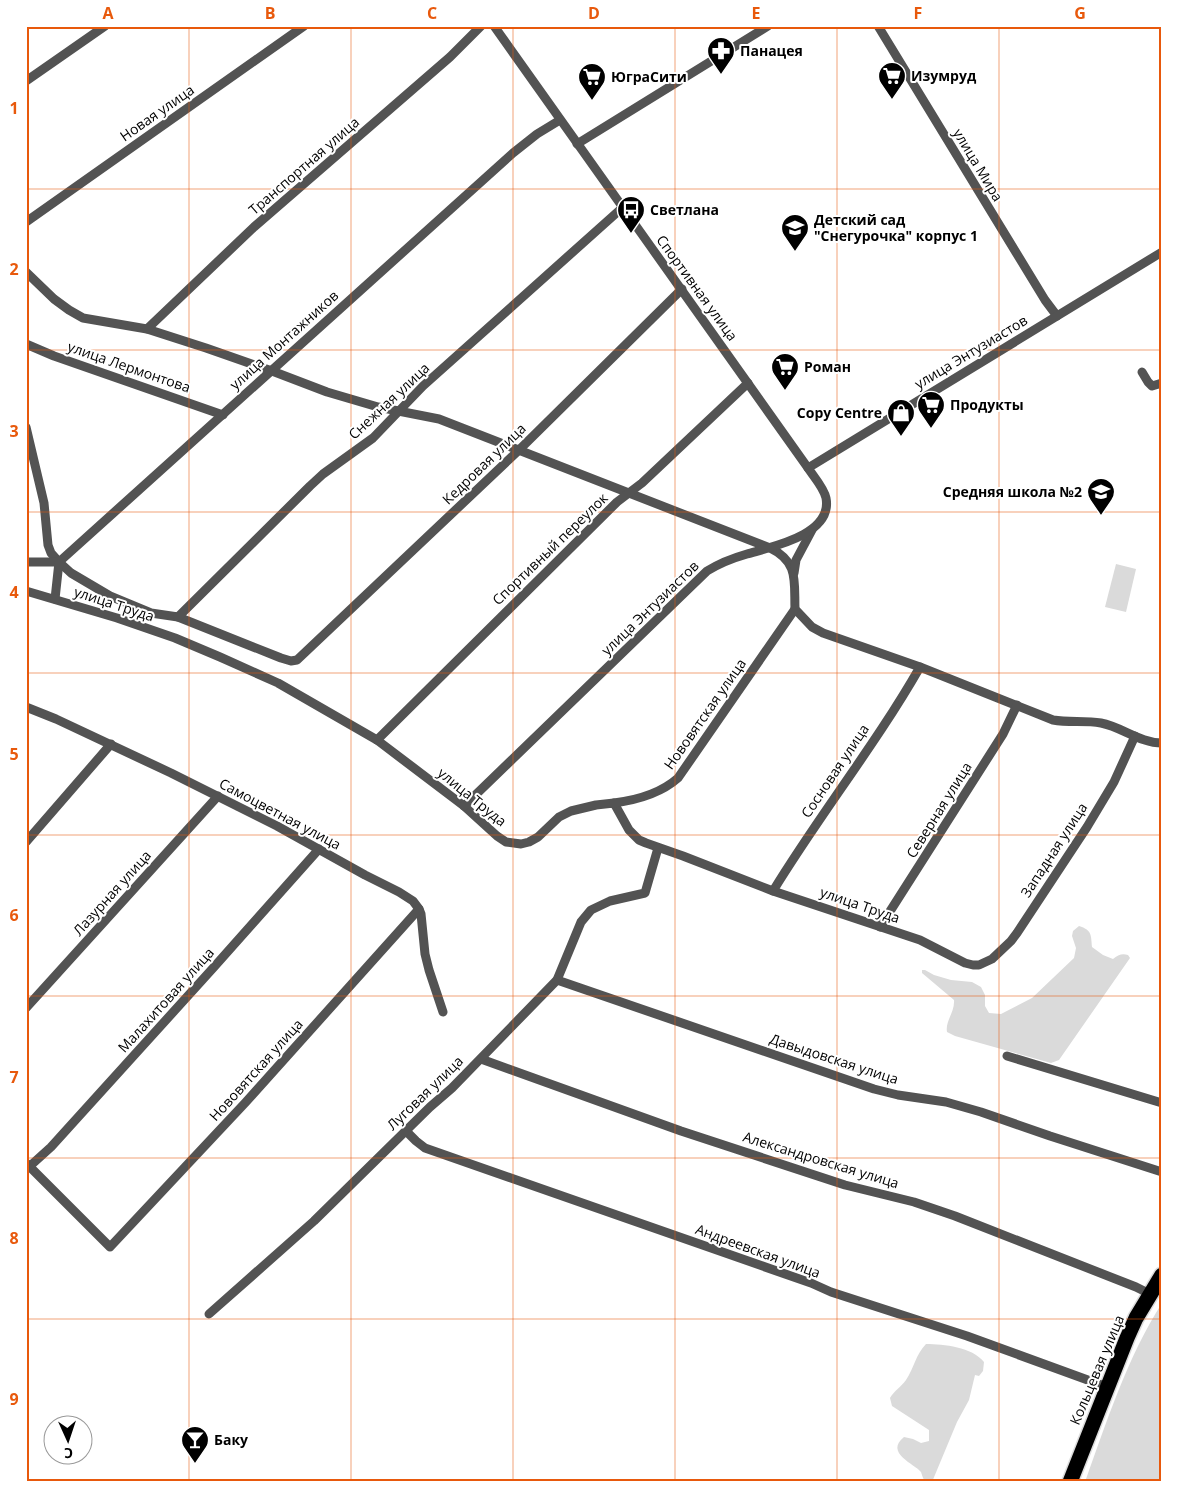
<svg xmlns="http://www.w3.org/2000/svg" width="1188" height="1508" font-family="'Open Sans',sans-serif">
  <rect width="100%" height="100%" fill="#fff"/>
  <g fill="#dadada">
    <path d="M 1116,564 L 1136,569 L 1126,612 L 1105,607 Z"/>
    <path d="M 1079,926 C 1092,930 1091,935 1092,947 L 1103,955 L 1113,959 C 1118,955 1122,953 1128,955 L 1130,958 L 1059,1060 L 1051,1063 L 955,1036 L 947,1032 C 945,1021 955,1012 954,1000 L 922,973 L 922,970 L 925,970 L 934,975 L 951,980 L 972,982 L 981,987 L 985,995 L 985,1006 L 989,1013 L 1001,1014 L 1032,998 L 1074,958 L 1076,948 L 1072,936 L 1073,931 Z"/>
    <path d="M 1162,1303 L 1162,1482 L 1085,1482 C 1107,1421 1127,1358 1162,1303 Z"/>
    <path d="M 926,1344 C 944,1344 972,1347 984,1362 L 983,1371 L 979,1376 L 975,1375 L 969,1400 L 957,1422 L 932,1482 L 923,1482 L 924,1480 C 923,1478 922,1475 921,1472 C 915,1464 884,1453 904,1437 L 913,1439 L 921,1443 L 929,1441 L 929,1430 L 892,1406 L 890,1398 C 894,1391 901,1387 906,1380 C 914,1368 916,1354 926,1344 Z"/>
  </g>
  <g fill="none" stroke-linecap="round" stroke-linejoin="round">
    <defs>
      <path id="highway" d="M 1070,1482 L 1127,1338 L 1136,1318 L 1162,1275"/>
    </defs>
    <use href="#highway" stroke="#dbdbdb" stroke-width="18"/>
    <g stroke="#535353" stroke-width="9">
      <path d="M 494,26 C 598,174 704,320 808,468"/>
      <path d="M 878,26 L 1045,300 L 1057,316"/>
      <path d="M 26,81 L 105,26"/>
      <path d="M 577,144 L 768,26"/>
      <path d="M 26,222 L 304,26"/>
      <path d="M 26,272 L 54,299 L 69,310 L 83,318 L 147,329 L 206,348 L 272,371 L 327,392 L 378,407 L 439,419 L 770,548 C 799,562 794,581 795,609 L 812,627 L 823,633 L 920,667 L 1053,720 C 1069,723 1085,720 1101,723 C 1122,727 1140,743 1162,743"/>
      <path d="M 147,329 L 254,227 L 450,57 L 481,26"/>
      <path d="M 26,344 L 54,356 L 223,415"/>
      <path d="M 1142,372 L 1148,382 L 1152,386 L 1162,383"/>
      <path d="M 26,427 L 44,503 L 48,545 L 51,553 L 59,562"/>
      <path d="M 26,562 L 59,562 L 71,573 L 110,596 L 151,613 L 178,617 L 281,658 L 291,661 L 297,660 L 519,450 L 682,289"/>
      <path d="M 794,573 L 796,560 L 812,530"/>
      <path d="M 26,591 L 117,618 L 175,638 L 220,657 L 278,683 L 377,740 L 464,806 L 497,836 L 506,842 L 521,844 L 529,842 L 538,837 L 559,817 L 571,811 L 596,805 L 614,803 L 629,830 L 639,840 L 646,843 L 683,856 L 773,891 L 920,940 L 965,963 L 973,965 L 979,965 L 992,959 L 1011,941 L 1017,933 L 1087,827 L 1114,782 L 1135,736"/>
      <path d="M 55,599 L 59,562 L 513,153 L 537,134 L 560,120"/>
      <path d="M 178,617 L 310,486 L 323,474 L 373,438 L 423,386 L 622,208"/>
      <path d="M 26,707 L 56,719 L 171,773 L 277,826 L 365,875 L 399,892 L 413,901 L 419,909 L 421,914 L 425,954 L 429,970 L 443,1012"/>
      <path d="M 377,740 L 617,502 L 642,483 L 748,383"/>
      <path d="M 614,803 C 637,800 660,794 678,778 L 795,609"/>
      <path d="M 464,806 L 707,571 C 720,563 733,558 747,554 C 771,547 833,535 826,498 C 824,488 814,477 808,468 L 1162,252"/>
      <path d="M 26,842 L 111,744"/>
      <path d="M 773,891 C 820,814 876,744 920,667"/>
      <path d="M 880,927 L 1003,734 L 1017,705"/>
      <path d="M 557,980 L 874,1089 L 898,1095 L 946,1102 L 981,1112 L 1050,1136 L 1162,1172"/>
      <path d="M 26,1008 L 218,796"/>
      <path d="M 1007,1056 L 1162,1103"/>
      <path d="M 481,1059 L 681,1131 L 845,1185 L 914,1202 L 955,1216 L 1136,1287 L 1150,1294"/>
      <path d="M 406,1131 L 416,1141 L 425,1148 L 811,1283 L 831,1292 L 967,1336 L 1107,1387"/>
      <path d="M 26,1163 L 110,1247 L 245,1103 L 419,909"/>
      <path d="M 30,1166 L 51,1147 L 214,967 L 319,849"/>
      <path d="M 209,1314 L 314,1221 L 430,1107 L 452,1088 L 557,980 L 581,922 L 591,910 L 610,901 L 645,893 L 658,848"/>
    </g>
    <use href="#highway" stroke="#000" stroke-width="15"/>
  </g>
  <path fill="none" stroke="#e8590c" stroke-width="1" stroke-opacity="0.55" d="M 189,26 L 189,1482M 351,26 L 351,1482M 513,26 L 513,1482M 675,26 L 675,1482M 837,26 L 837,1482M 999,26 L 999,1482M 26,189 L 1162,189M 26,350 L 1162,350M 26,512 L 1162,512M 26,673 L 1162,673M 26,835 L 1162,835M 26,996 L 1162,996M 26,1158 L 1162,1158M 26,1319 L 1162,1319"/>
  <defs>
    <symbol id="pharmacy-pin" viewBox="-11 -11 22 30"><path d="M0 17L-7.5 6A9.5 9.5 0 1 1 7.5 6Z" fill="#000" stroke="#fff"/><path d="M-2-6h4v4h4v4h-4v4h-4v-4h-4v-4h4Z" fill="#fff"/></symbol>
    <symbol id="supermarket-pin" viewBox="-11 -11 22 30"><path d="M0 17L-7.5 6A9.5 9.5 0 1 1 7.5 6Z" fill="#000" stroke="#fff"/><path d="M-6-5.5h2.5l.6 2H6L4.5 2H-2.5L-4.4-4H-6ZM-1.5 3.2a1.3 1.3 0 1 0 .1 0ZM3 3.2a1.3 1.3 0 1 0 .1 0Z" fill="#fff"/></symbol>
    <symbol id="bus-pin" viewBox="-11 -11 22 30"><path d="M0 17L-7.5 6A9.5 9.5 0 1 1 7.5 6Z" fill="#000" stroke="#fff"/><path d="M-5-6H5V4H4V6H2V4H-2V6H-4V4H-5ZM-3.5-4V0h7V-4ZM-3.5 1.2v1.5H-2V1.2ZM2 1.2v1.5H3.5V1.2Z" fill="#fff"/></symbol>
    <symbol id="school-pin" viewBox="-11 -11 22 30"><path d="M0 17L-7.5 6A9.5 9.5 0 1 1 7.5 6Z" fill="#000" stroke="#fff"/><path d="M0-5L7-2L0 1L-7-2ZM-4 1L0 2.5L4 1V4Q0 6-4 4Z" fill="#fff"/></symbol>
    <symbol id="shop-pin" viewBox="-11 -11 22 30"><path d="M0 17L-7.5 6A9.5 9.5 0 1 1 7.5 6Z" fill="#000" stroke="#fff"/><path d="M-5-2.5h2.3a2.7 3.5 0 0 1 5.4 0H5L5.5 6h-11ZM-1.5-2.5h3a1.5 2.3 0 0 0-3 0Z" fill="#fff"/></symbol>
    <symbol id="bar-pin" viewBox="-11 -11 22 30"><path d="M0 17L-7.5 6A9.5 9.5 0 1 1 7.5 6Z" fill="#000" stroke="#fff"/><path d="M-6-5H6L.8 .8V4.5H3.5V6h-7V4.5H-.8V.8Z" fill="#fff"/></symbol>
  </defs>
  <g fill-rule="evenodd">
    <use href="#pharmacy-pin" x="705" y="35" width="32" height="43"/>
    <use href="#supermarket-pin" x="876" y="60" width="32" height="43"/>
    <use href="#supermarket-pin" x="576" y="61" width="32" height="43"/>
    <use href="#bus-pin" x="615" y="194" width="32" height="43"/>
    <use href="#school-pin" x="779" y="212" width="32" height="43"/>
    <use href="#supermarket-pin" x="769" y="351" width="32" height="43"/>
    <use href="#supermarket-pin" x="915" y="389" width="32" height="43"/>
    <use href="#shop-pin" x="885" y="397" width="32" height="43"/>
    <use href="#school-pin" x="1085" y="476" width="32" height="43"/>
    <use href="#bar-pin" x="179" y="1424" width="32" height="43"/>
  </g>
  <g text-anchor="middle" stroke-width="4" stroke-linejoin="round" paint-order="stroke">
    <g font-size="14" font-weight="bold" fill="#000" stroke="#fff" text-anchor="start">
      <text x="740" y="56">Панацея</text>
      <text x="911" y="81">Изумруд</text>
      <text x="611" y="82">ЮграСити</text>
      <text x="650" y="215">Светлана</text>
      <text x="814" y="225">Детский сад<tspan x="814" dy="16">"Снегурочка" корпус 1</tspan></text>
      <text x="804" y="372">Роман</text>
      <text x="950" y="410">Продукты</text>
      <text x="882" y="418" text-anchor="end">Copy Centre</text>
      <text x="1082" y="497" text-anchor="end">Средняя школа №2</text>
      <text x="214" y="1445">Баку</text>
    </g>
    <g font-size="14" fill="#000" stroke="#fff">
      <text transform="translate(157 113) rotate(-35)" y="5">Новая улица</text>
      <text transform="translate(978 165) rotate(59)" y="5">улица Мира</text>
      <text transform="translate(304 166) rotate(-41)" y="5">Транспортная улица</text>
      <text transform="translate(697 288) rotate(54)" y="5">Спортивная улица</text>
      <text transform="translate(284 340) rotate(-42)" y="5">улица Монтажников</text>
      <text transform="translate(971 352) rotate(-31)" y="5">улица Энтузиастов</text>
      <text transform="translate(129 367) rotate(19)" y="5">улица Лермонтова</text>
      <text transform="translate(389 401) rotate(-43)" y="5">Снежная улица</text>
      <text transform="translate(484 464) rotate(-44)" y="5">Кедровая улица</text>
      <text transform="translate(550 549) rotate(-44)" y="5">Спортивный переулок</text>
      <text transform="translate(114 604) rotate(18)" y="5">улица Труда</text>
      <text transform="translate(650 608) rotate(-44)" y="5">улица Энтузиастов</text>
      <text transform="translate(705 714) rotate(-55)" y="5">Нововятская улица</text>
      <text transform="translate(835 771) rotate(-56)" y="5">Сосновая улица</text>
      <text transform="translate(472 797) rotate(39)" y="5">улица Труда</text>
      <text transform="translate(939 810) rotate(-58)" y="5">Северная улица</text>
      <text transform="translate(280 814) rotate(28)" y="5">Самоцветная улица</text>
      <text transform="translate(1054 850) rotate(-57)" y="5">Западная улица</text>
      <text transform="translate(112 893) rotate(-48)" y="5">Лазурная улица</text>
      <text transform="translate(860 905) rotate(19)" y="5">улица Труда</text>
      <text transform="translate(166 1000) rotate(-48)" y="5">Малахитовая улица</text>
      <text transform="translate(834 1059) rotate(18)" y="5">Давыдовская улица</text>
      <text transform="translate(256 1070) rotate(-48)" y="5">Нововятская улица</text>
      <text transform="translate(425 1093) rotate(-44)" y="5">Луговая улица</text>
      <text transform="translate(821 1160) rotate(17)" y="5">Александровская улица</text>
      <text transform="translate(758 1251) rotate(20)" y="5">Андреевская улица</text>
      <text transform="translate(1097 1370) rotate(-67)" y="5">Кольцевая улица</text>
    </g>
  </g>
  <rect width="1188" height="1508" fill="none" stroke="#ffffff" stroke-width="55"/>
  <g transform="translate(68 1440) rotate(177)"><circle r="24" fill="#ffffff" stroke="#999999"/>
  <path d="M0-4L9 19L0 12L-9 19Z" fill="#000000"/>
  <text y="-8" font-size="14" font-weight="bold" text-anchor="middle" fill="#000000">С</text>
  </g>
  <rect x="28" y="28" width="1132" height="1452" fill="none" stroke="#e8590c" stroke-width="2"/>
  <g font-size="16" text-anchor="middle" font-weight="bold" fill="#e8590c">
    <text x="108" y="19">A</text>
    <text x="270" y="19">B</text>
    <text x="432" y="19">C</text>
    <text x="594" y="19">D</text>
    <text x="756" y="19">E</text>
    <text x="918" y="19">F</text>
    <text x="1080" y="19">G</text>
    <text x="14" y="114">1</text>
    <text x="14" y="275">2</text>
    <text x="14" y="437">3</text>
    <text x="14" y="598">4</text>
    <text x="14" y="760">5</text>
    <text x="14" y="921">6</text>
    <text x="14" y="1083">7</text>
    <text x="14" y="1244">8</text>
    <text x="14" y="1405">9</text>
  </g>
</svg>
